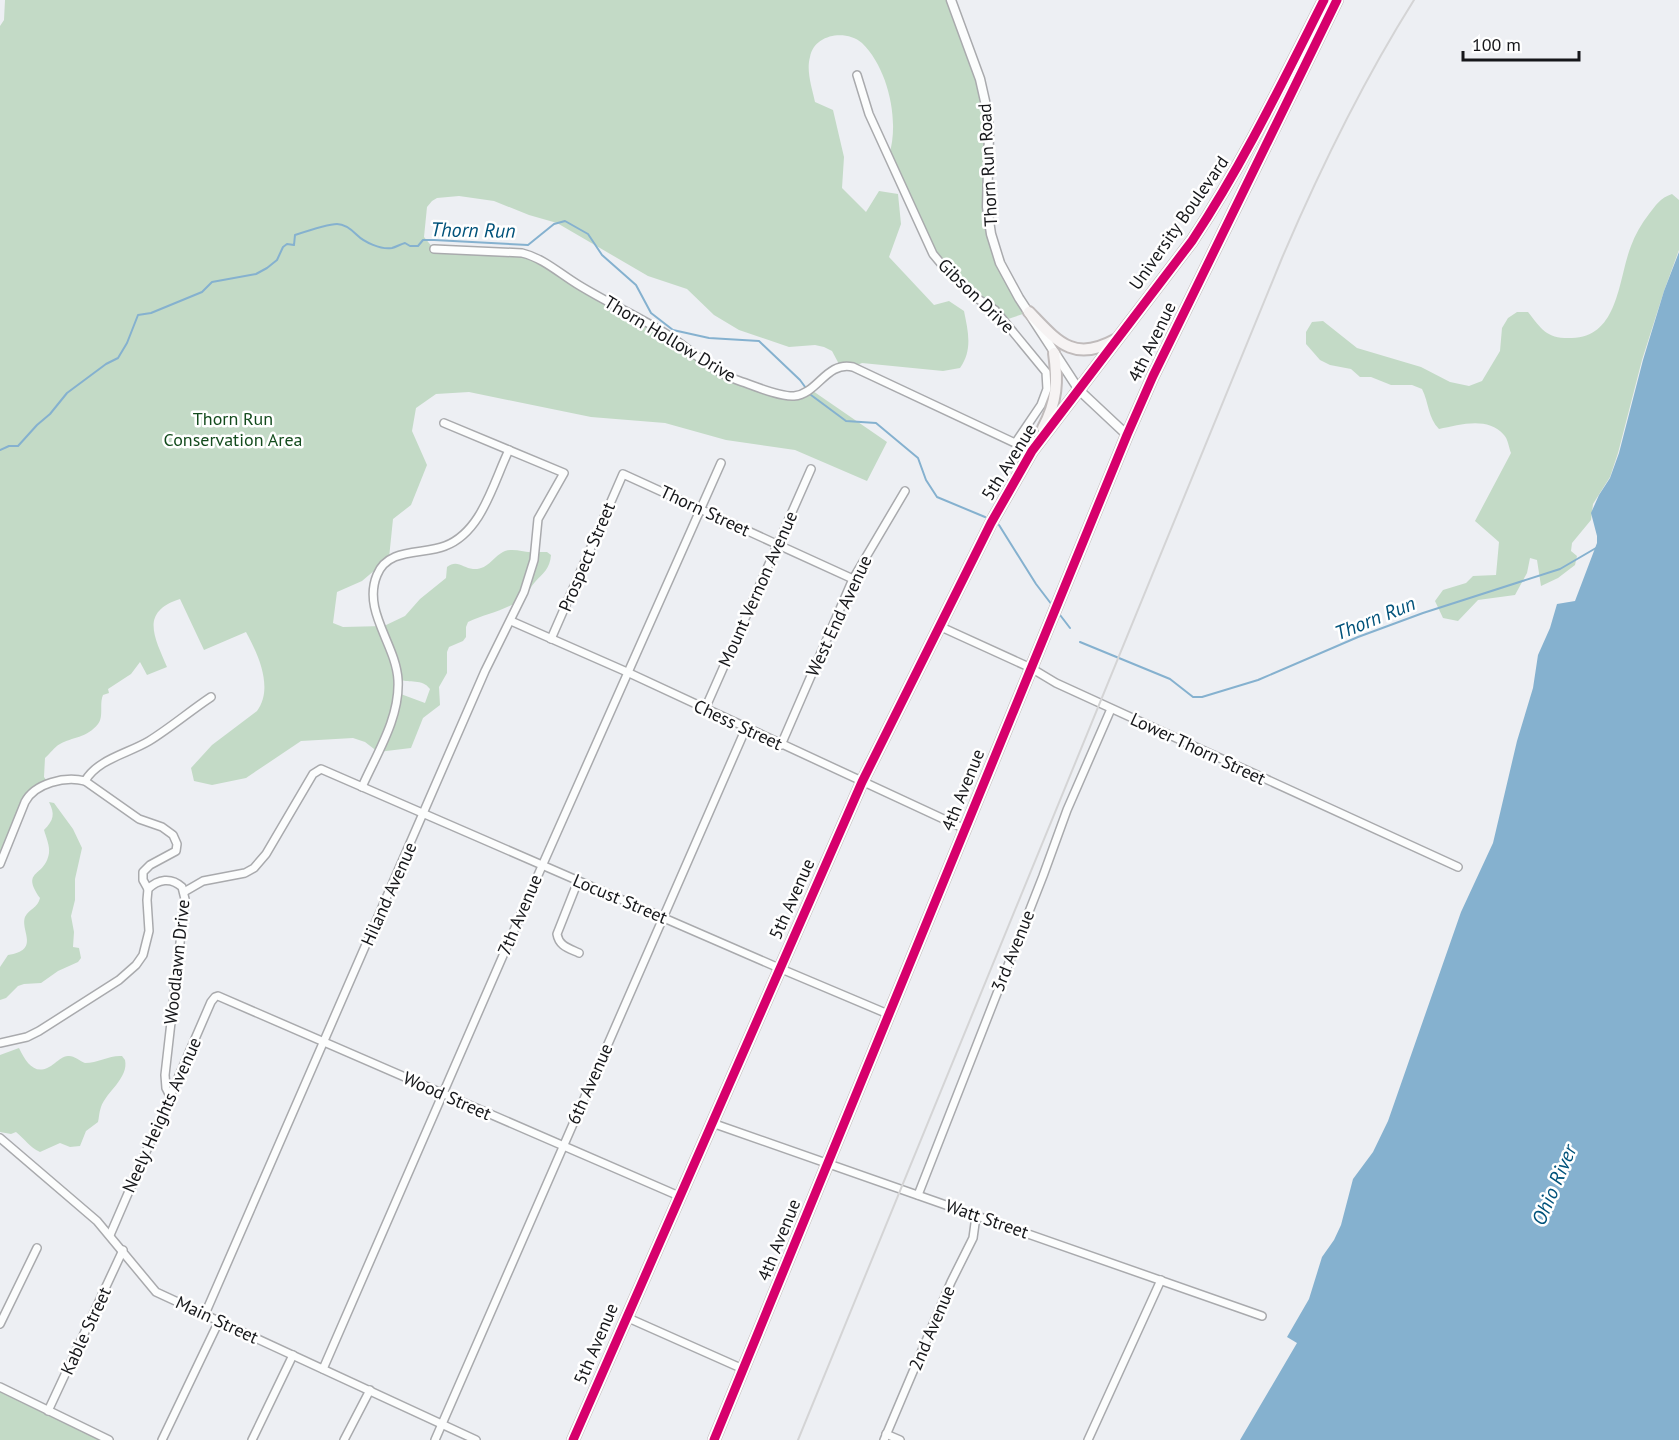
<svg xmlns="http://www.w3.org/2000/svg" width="1679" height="1440" font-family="'PT Sans',sans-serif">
  <rect width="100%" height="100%" fill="#edeff3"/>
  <g fill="#c3dac6" fill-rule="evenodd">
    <path d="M 5,0 L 951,0 L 987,110 L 986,192 L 995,248 L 1029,312 L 1005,320 L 940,264 L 889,155 C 900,121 888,68 862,43 C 846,29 814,34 810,57 C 806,71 812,88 815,102 L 833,110 L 844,157 L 842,188 L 866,212 L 879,191 L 898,194 L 901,224 L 889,257 L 934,305 L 949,301 L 964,311 C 968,331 973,350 960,368 L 943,371 L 862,363 L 853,367 L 840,366 L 832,351 L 824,347 L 815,345 L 789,347 L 739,330 L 714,315 L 687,289 L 648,276 L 557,223 L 529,215 L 494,201 L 459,196 L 437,198 L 432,201 L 427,207 L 424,237 L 434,249 L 522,253 L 664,332 L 713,369 L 786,395 L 810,389 L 887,442 L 867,481 L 795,450 L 726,440 L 665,423 L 591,417 L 469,392 L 436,394 L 416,408 L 412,431 L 427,465 L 411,505 L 393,519 L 389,558 L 362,581 L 337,592 L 333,623 L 343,627 L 384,626 L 405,616 L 420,599 L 446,578 L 447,567 C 457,559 463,568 473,569 C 489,570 493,556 505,551 C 516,548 524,553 533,552 C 538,552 542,552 547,552 L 551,555 C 550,569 543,573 535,582 C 531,586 530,590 527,594 C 511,610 487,613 468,622 L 466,627 L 466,637 L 463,641 L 449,647 L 447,652 L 447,673 L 439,687 L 440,705 L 423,718 L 411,748 L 378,752 L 365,742 L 353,738 L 301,741 L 246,778 L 212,785 L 194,781 L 191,768 L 212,745 L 257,711 C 274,688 258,654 246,632 L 204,650 L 180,599 C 139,612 155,638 167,667 L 147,675 L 140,662 L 131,674 L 108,689 L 109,693 L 103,695 C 99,704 104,716 98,724 C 87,738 72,737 60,744 C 54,747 50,754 45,758 L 44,777 L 49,784 L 28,796 L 5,852 L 0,851 L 0,26 L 4,20 ZM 398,679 C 410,684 422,678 430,689 L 425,703 L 398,693 Z"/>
    <path d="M 1672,194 L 1679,200 L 1679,250 L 1664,291 L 1642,360 L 1618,453 L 1610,477 L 1593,504 L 1591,520 L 1572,543 L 1571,551 L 1577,556 L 1575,565 L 1558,578 L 1541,586 L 1537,560 L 1530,558 L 1527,573 L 1515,595 L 1478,600 L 1458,621 L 1443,618 L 1435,601 L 1443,590 L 1466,583 L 1473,576 L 1496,575 L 1499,542 L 1475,521 L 1511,453 C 1509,448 1508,439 1504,435 C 1487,416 1460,425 1439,429 C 1428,418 1429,403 1422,389 L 1412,385 L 1391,385 L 1371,377 L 1360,377 L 1351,369 L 1330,365 L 1320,360 L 1306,344 L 1306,332 L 1312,322 L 1323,321 L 1357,348 L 1421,367 L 1450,382 L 1469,386 L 1482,381 L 1500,351 L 1502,328 L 1508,318 L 1517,312 L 1528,312 C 1542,330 1547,339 1572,338 C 1619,337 1618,279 1631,246 C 1635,235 1641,224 1649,214 C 1656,205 1660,198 1672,194 Z"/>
    <path d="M 49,802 L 54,803 L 73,829 L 82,848 L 75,879 L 75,900 L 71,916 L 74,932 L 73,947 L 79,948 L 81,958 L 78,962 L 58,971 L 41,983 L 24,984 L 18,986 L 6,998 L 0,1000 L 0,967 L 8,955 C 41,950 20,931 25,917 C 29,909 38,908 40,898 C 20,869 45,878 49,853 C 50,846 46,837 44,830 C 54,820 55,814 49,802 Z"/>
    <path d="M 19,1048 C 27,1065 37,1078 55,1063 C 59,1060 63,1056 68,1056 C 73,1055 80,1061 85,1063 C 98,1063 110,1055 122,1056 L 125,1060 C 129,1078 106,1092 101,1107 C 99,1112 99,1118 98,1122 L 86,1131 L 80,1146 L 70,1147 L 60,1143 L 40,1152 C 29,1147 25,1139 16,1132 L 11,1134 L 0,1132 L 0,1055 Z"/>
    <path d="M 0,1389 L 105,1440 L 0,1440 Z"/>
  </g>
  <path fill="#85b1cf" d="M 1679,252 L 1679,1440 L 1240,1440 L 1297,1343 L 1287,1337 L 1309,1299 L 1322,1257 L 1334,1240 L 1341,1225 L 1353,1179 L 1373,1152 L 1388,1121 L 1461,912 L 1493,843 L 1517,741 L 1533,688 L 1538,655 L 1550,628 L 1557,604 L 1575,601 L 1597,543 L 1597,536 L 1591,513 L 1599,495 L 1610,478 L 1619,453 L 1643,360 L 1664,291 Z"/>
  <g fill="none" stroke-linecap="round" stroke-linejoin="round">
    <g stroke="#85b1cf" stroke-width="2">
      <path d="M 0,450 L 9,446 L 18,446 L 37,425 L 50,414 L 67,393 L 106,364 L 118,358 L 127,343 L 138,315 L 151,313 L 202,292 L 212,282 L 256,274 L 267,268 L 277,260 L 283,247 L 287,244 L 294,245 L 295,235 C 304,232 328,224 337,224 C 344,224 352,230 357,235 C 364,242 381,250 392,248 C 396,247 401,244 405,243 L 410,246 L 418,246 L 423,240 L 434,240 L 528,245 L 554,224 L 565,221 L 588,234 L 602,255 L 636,285 L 651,313 L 673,330 L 709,338 L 759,341 L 800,380 L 811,395 L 846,421 L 876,423 L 918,458 L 926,480 L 937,497 L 985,517"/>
      <path d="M 999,525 L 1036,584 L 1052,605"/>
      <path d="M 1057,611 L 1070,628"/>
      <path d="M 1080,642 L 1170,679 L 1193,697 L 1202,697 L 1258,680 L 1358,637 L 1423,613 L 1560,569 L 1596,548"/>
    </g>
    <defs>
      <g id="minor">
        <path d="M 857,75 L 869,114 L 933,254 L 948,272 L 978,299 L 995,310 L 1046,372 L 1047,389 L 1041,405 L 1016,442"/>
        <path d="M 434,249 L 522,253 C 543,258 559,273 577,284 C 606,302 637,316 665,333 C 690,348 709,370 737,380 C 752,385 779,397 794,396 C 818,394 826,361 853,367 L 1032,451"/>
        <path d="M 511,621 L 627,672 L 965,829"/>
        <path d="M 939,626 L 1031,668 L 1056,683 L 1458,867"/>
        <path d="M 551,639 L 623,474 L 853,579"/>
        <path d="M 705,709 L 811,469"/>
        <path d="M 781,745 L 853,579 L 905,491"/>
        <path d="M 85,781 L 139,819 L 162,827 L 173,835 L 177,844 L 176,851 L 150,865 L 143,872 L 143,880 L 148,889"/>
        <path d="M 362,787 C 377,753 400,718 398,680 C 396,644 362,611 377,575 C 388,547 423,555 445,546 C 482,532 493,483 509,450"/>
        <path d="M 0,864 L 25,802 C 35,783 65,776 85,781 C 98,759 127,754 149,741 C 170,728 190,711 211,697"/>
        <path d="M 578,881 L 557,934 C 559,946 568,948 579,953"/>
        <path d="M 184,892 L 203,881 L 245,873 L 254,868 L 266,854 L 313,774 L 321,769 L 779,968 L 888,1014"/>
        <path d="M 0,1043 L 27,1037 L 39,1031 L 119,980 L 136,965 L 143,955 L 149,931 L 147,900 L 148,889 C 158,879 171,877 182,887 L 185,899 L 165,1075 L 166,1088 L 170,1096"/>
        <path d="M 712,1123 L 1262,1316"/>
        <path d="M 0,1138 L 97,1221 L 156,1292 L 476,1440"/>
        <path d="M 918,1195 L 1043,876 L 1067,810 L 1111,709"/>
        <path d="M 110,1235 L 211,1002 L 215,997 L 218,996 L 679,1196"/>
        <path d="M 205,1314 L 485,671 L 524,592 L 534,560 L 538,519 L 564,473 L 444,423"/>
        <path d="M 626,1317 L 743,1369"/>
        <path d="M 0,1324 L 37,1248"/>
        <path d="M 323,1369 L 542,866 L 721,463"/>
        <path d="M 0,1387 L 109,1440"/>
        <path d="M 48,1411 L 123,1250"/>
        <path d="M 886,1434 L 900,1440"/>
        <path d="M 162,1440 L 219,1321"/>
        <path d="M 252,1440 L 293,1355"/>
        <path d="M 344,1440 L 370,1390"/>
        <path d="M 435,1440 L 746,728"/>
        <path d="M 884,1440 L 951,1282 L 973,1238 L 976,1216"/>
        <path d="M 1088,1440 L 1161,1280"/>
      </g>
      <path id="tertiary" d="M 951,0 L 980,79 L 987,110 L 989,133 L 987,207 L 991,234 L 1000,263 L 1019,298 L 1079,390 L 1127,435"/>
      <g id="primary">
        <path d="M 1029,312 C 1057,341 1073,363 1115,340"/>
        <path d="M 1043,428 C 1057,402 1058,381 1054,353"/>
        <path d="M 573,1440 L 862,782 L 991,523 L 1032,451 L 1192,241 C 1243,164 1282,83 1324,0"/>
        <path d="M 714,1440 L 1127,435 L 1153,376 L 1337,0"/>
      </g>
    </defs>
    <use href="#minor" stroke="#a9aaad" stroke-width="10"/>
    <use href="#tertiary" stroke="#a9aaad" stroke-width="11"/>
    <use href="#primary" stroke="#c0bbbb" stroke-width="14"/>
    <use href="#minor" stroke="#fcfdfd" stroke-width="7"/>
    <use href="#tertiary" stroke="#fcfdfd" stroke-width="8"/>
    <use href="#primary" stroke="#f6f3f3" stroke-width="10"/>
    <path stroke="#d4d4d5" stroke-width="2" d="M 798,1440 L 1282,258 C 1320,169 1363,81 1414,0"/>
    <defs>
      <g id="cycleway">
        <path d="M 573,1440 L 862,782 L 991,523 L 1032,451 L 1192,241 C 1243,164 1282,83 1324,0"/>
        <path d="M 714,1440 L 1127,435 L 1153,376 L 1337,0"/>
      </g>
    </defs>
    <use href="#cycleway" stroke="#fff" stroke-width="13"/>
    <use href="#cycleway" stroke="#d6006c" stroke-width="9"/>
  </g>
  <g text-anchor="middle" stroke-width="5" stroke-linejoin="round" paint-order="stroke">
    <g font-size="18" fill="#16171a" stroke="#fff">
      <text transform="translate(988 165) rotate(-93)" y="6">Thorn Run Road</text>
      <text transform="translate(1179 223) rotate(-55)" y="6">University Boulevard</text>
      <text transform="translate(976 296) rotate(44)" y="6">Gibson Drive</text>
      <text transform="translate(670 339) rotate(31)" y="6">Thorn Hollow Drive</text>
      <text transform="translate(1152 342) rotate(-64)" y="6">4th Avenue</text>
      <text transform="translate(1009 462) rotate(-58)" y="6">5th Avenue</text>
      <text transform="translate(705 511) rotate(25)" y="6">Thorn Street</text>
      <text transform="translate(587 557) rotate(-67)" y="6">Prospect Street</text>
      <text transform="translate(758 589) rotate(-66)" y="6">Mount Vernon Avenue</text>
      <text transform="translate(839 616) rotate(-65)" y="6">West End Avenue</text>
      <text transform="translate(738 725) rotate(25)" y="6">Chess Street</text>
      <text transform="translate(1198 749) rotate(25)" y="6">Lower Thorn Street</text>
      <text transform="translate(963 790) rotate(-68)" y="6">4th Avenue</text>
      <text transform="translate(389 894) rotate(-66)" y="6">Hiland Avenue</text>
      <text transform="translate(620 899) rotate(23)" y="6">Locust Street</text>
      <text transform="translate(792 899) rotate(-66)" y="6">5th Avenue</text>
      <text transform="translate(520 915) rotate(-67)" y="6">7th Avenue</text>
      <text transform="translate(1013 951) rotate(-68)" y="6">3rd Avenue</text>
      <text transform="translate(177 962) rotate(-84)" y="6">Woodlawn Drive</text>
      <text transform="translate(590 1084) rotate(-66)" y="6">6th Avenue</text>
      <text transform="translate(447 1096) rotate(24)" y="6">Wood Street</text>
      <text transform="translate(162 1115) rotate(-66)" y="6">Neely Heights Avenue</text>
      <text transform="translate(987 1219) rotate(19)" y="6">Watt Street</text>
      <text transform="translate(779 1240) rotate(-68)" y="6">4th Avenue</text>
      <text transform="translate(217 1320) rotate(25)" y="6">Main Street</text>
      <text transform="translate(932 1328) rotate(-67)" y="6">2nd Avenue</text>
      <text transform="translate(86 1331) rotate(-65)" y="6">Kable Street</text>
      <text transform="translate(596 1344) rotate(-67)" y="6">5th Avenue</text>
    </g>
    <g font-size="18" fill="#134b1d" stroke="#fff">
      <text x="233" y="425">Thorn Run<tspan x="233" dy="21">Conservation Area</tspan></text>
    </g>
    <g font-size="20" font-style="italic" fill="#00527a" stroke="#fff">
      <text transform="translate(473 230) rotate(1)" y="7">Thorn Run</text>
      <text transform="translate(1375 618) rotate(-22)" y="7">Thorn Run</text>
      <text transform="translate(1554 1185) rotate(-67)" y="7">Ohio River</text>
    </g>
  </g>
  <path d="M1463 51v9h116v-9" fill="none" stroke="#16171a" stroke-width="3"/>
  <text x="1472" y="51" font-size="18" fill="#16171a" stroke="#ffffff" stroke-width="4.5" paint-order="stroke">100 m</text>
</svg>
